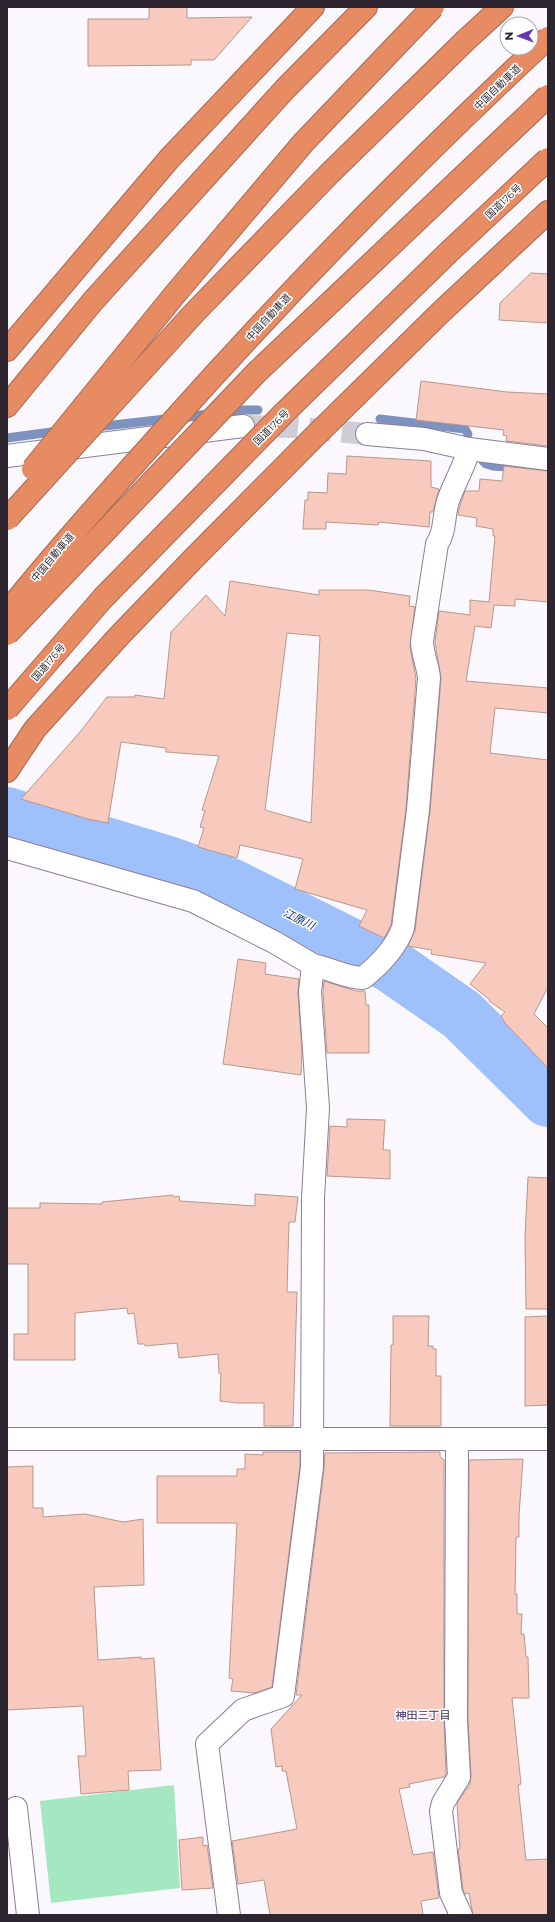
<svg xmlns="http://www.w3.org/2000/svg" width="555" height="1922" font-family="Montserrat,'Noto Sans JP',sans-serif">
  <rect width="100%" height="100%" fill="#faf7fd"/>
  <path fill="#a5e7c0" d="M 174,1785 L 180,1888 L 51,1903 L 40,1801 Z"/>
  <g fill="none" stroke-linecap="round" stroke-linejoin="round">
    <g stroke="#7d92be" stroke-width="9">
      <path d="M 380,419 L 465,429 L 468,434"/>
      <path d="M 96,427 L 244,410 L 258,410"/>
      <path d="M 7,438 L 59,431"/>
      <path d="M 483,461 L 486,464 L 493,466 L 548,470"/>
    </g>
    <path stroke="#9fc1fb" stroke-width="54" d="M 7,814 L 165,862 L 230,885 L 390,965 L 462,1015 L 548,1100"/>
  </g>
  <g fill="#f7cabd" stroke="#b8978e" fill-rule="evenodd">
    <path d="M 149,7 L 187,7 L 187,18 L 252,17 L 214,60 L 191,60 L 191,65 L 88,66 L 88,19 L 149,19 Z"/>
    <path d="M 531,273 L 548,274 L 548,323 L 499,320 L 500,303 Z"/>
    <path d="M 421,381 L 507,392 L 548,394 L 548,446 L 506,441 L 507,436 L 503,435 L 504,430 L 416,420 Z"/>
    <path d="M 347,456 L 431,461 L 431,487 L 439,489 L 433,512 L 430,512 L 429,527 L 379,522 L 378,525 L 326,522 L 326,529 L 303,529 L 305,500 L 308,500 L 308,492 L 327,493 L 328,473 L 346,474 Z"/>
    <path d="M 504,466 L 548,471 L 548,602 L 515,599 L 515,606 L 494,605 L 491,628 L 475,626 L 466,681 L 548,688 L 548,713 L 495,708 L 490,753 L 548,760 L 548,987 L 534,1014 L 548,1028 L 548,1068 L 505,1023 L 501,1016 L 505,1012 L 489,1001 L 490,1000 L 470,984 L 486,963 L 431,954 L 432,950 L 408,946 L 415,930 L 430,811 L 441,679 L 435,642 L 439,611 L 470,615 L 470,600 L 489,602 L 495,536 L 493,536 L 493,529 L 476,526 L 477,518 L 458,515 L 459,509 L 465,491 L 479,491 L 480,479 L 502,481 Z"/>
    <path d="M 230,581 L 319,595 L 319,590 L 368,590 L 410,596 L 409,606 L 415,607 L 410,647 L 416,678 L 406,809 L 391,925 L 384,938 L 359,926 L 367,910 L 295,889 L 303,859 L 240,845 L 237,858 L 198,847 L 204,828 L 200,827 L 205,811 L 202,810 L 219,756 L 166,752 L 166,748 L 121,742 L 108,823 L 88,819 L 21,799 L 80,732 L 107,697 L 135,697 L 135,695 L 164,699 L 171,632 L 206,595 L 225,616 ZM 287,633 L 320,636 L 311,823 L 265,810 Z"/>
    <path d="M 238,959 L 266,963 L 265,974 L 299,979 L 298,993 L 302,1052 L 301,1075 L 223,1064 Z"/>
    <path d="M 324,981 L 356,991 L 365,991 L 366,1005 L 369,1005 L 369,1053 L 327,1053 L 323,992 Z"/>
    <path d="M 347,1119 L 385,1120 L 383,1150 L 390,1150 L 390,1179 L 327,1176 L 330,1126 L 347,1127 Z"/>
    <path d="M 528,1177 L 548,1178 L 548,1309 L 526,1309 L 525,1236 Z"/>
    <path d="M 255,1194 L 298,1197 L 295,1222 L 289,1222 L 287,1292 L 297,1292 L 293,1426 L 264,1426 L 264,1403 L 237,1403 L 220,1401 L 221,1373 L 219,1373 L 218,1354 L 179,1358 L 177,1343 L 145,1346 L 145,1344 L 138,1344 L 134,1313 L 128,1314 L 127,1308 L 75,1313 L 75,1360 L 14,1360 L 14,1334 L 28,1334 L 28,1264 L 7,1264 L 7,1208 L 40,1208 L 40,1203 L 102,1204 L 102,1202 L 173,1195 L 174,1197 L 179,1196 L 180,1201 L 255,1206 Z"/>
    <path d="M 393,1316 L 429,1316 L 428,1346 L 433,1346 L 433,1349 L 436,1349 L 436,1376 L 441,1376 L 441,1426 L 390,1426 L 391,1345 L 393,1345 Z"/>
    <path d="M 548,1316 L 548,1405 L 525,1406 L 525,1317 Z"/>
    <path d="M 263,1452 L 300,1452 L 300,1466 L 272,1687 L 255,1693 L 231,1691 L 233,1679 L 229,1678 L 237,1523 L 157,1523 L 157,1476 L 237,1476 L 237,1469 L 245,1469 L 245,1454 L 263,1455 Z"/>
    <path d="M 440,1452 L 440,1457 L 444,1460 L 444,1720 L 446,1774 L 444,1777 L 409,1784 L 410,1787 L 399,1789 L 413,1855 L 433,1852 L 439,1898 L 421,1901 L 423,1915 L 270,1915 L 264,1880 L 238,1884 L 232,1841 L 297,1829 L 286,1771 L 282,1771 L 282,1766 L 276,1767 L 271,1729 L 302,1695 L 296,1695 L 324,1469 L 325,1453 Z"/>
    <path d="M 523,1459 L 519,1515 L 519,1537 L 516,1537 L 515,1594 L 517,1594 L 517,1614 L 522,1614 L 521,1634 L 524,1634 L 526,1657 L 528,1657 L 529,1698 L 512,1698 L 521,1784 L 518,1785 L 526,1860 L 548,1859 L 548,1915 L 473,1915 L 469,1893 L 465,1894 L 463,1890 L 458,1849 L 460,1849 L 457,1803 L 470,1784 L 471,1776 L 468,1720 L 469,1460 Z"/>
    <path d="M 33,1466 L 33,1508 L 43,1508 L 43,1517 L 85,1514 L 123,1522 L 143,1519 L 144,1585 L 94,1587 L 98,1660 L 141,1657 L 141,1659 L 154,1658 L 161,1770 L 128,1771 L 129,1790 L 81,1794 L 78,1756 L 86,1756 L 83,1706 L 7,1710 L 7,1467 Z"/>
    <path d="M 203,1837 L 203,1846 L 207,1845 L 213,1888 L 182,1890 L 179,1840 Z"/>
  </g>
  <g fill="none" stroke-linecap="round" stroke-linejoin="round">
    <path stroke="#d1cdd4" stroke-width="22" stroke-dasharray="22 11" stroke-linecap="butt" d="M 243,426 L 292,427 L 367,434"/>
    <defs>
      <g id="minor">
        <path d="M 367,434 L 424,439 L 469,449 L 548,459"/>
        <path d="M 7,456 L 243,426"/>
        <path d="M 7,848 L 193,901 L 274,942 L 313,965"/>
        <path d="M 7,1439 L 548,1439"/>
        <path d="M 457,1439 L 456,1720 L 459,1777 L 443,1803 L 441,1811 L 451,1893 L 461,1915"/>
        <path d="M 16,1808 L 28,1915"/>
        <path d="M 229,1915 L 207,1744 L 243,1710 L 283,1696 L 312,1467 L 313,1198 L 318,1108 L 310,992 L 313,965 C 329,968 346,978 363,978 C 379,965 396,948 403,928 L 418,810 L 429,678 C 428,665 422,654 422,641 L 437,544 C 446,531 443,516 448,501 C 454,483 464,468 469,449"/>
      </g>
      <g id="highway">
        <path d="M 466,40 L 502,7"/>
        <path d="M 7,350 L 169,159 L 313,7"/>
        <path d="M 7,406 L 93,301 L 285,89 L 366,7"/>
        <path d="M 7,771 L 35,729 L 119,636 L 193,559 L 312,439 L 441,312 L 548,212"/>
      </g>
    </defs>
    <use href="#minor" stroke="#8c7d97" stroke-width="24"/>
    <use href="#highway" stroke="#a66852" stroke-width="24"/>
    <use href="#minor" stroke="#fff" stroke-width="22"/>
    <use href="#highway" stroke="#e78b63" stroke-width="22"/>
    <defs>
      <g id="highway-bridge">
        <path d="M 33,469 L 176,293 L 303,143 L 433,7"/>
        <path d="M 7,519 L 195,312 L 329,174 L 466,40"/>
        <path d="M 7,612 C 57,550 110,491 163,432 C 285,295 413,163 548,38"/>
        <path d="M 7,634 L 257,372 L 548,96"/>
        <path d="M 7,709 L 103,598 L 284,413 L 452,249 L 548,159"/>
      </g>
    </defs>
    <use href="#highway-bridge" stroke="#a66852" stroke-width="24" stroke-linecap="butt"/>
    <use href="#highway-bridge" stroke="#e78b63" stroke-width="22"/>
  </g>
  <g text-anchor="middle" stroke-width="3" stroke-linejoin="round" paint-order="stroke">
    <g font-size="10" fill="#2d2631" stroke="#fff">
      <text transform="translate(497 87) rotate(-44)" y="4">中国自動車道</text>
      <text transform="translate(503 201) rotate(-43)" y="4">国道176号</text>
      <text transform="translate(268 317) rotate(-47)" y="4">中国自動車道</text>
      <text transform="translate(271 427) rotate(-45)" y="4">国道176号</text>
      <text transform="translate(52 557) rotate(-50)" y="4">中国自動車道</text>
      <text transform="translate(48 662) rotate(-49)" y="4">国道176号</text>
    </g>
    <g font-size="11" font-style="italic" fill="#0b3173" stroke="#fff">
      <text transform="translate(299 919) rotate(26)" y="4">江原川</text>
    </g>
    <g font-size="11" fill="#392560" stroke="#fff">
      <text x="423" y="1719">神田三丁目</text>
    </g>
  </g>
  <rect width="555" height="1922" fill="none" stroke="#2d2631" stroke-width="16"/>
  <g transform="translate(519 36) rotate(269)"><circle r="19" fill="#ffffff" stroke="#aba8ad"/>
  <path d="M0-3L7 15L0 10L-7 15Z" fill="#6437af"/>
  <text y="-6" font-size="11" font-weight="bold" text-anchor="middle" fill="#2d2631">N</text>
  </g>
</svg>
